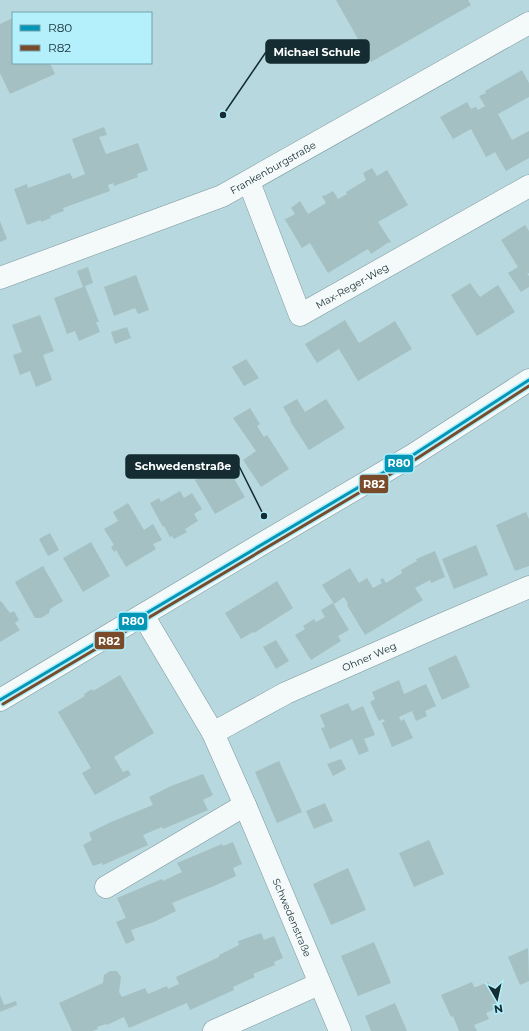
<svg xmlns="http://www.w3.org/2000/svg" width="529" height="1031" font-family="Montserrat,sans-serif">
  <rect width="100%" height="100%" fill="#b7d8de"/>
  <g fill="#a5c0c2">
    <path d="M 336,0 L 468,0 L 471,5 L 371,62 Z"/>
    <path d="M 13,18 L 13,63 L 50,63 L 55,74 L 10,94 L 0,73 L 0,24 Z"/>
    <path d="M 522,70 L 529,83 L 529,97 L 498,114 L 512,140 L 529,131 L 529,158 L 506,171 L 495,152 L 486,157 L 471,129 L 453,139 L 440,117 L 467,102 L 471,109 L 476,107 L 478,110 L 485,106 L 479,96 L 486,93 L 485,91 Z"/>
    <path d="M 104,127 L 107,135 L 99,137 L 106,154 L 138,143 L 148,170 L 137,174 L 138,177 L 114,186 L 113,183 L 108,185 L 110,191 L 63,208 L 64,211 L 50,216 L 51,218 L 41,222 L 41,220 L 27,225 L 14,189 L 27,184 L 28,188 L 70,173 L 73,179 L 85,174 L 72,139 Z"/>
    <path d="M 372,168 L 377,176 L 387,170 L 408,205 L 378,222 L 391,242 L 390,243 L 389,242 L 371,254 L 368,249 L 328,273 L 310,243 L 302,248 L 284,218 L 286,219 L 295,214 L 291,208 L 300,201 L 308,214 L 326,203 L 322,196 L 324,195 L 324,196 L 333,191 L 338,199 L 347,194 L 346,192 L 366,180 L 363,173 Z"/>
    <path d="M 0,221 L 7,239 L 0,242 Z"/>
    <path d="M 525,225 L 529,231 L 529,273 L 527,274 L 529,276 L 529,287 L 521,292 L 508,273 L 518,267 L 501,240 Z"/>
    <path d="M 88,267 L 93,283 L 85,286 L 99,322 L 96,322 L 100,332 L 79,341 L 75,331 L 67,334 L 54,298 L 83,287 L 77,271 Z"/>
    <path d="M 136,275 L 149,310 L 138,314 L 135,308 L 114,316 L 104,287 Z"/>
    <path d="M 470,283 L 480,297 L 498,285 L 515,312 L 477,336 L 451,295 Z"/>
    <path d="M 40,315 L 54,351 L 43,355 L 52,380 L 36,387 L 30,371 L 20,375 L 13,355 L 22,352 L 12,325 Z"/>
    <path d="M 345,320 L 359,343 L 395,321 L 412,349 L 358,381 L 339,349 L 317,363 L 305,344 Z"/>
    <path d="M 127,327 L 131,338 L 115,344 L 111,332 Z"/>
    <path d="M 246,359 L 259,378 L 244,386 L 232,367 Z"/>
    <path d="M 297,399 L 305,412 L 326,399 L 345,428 L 309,450 L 290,421 L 291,420 L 283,407 Z"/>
    <path d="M 250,408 L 260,424 L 257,426 L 264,437 L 267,435 L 289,469 L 261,487 L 243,460 L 256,451 L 233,418 Z"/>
    <path d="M 224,462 L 245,497 L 215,514 L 195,480 Z"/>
    <path d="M 180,491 L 184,498 L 192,493 L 202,509 L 194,514 L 198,521 L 185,529 L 187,532 L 174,539 L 172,536 L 170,537 L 164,526 L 163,527 L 150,503 L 159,498 L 161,502 Z"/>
    <path d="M 128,503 L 144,530 L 153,524 L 162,540 L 153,544 L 156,549 L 126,567 L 116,550 L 114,552 L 111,547 L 114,545 L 104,529 L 118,521 L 113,512 Z"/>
    <path d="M 526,512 L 529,519 L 529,566 L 515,571 L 496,525 Z"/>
    <path d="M 50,533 L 59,550 L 48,556 L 39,539 Z"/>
    <path d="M 91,542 L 110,576 L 83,592 L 63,558 Z"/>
    <path d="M 476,545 L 488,575 L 454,589 L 442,559 Z"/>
    <path d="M 435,551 L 445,577 L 431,583 L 430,580 L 415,588 L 423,600 L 365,635 L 347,605 L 348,604 L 344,597 L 334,604 L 322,585 L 350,568 L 359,583 L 367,578 L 373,588 L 382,583 L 380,580 L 383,578 L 386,583 L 402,573 L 401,570 L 417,561 L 416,559 Z"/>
    <path d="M 43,566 L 63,601 L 50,609 L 49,613 L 41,618 L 35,618 L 15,582 Z"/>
    <path d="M 277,581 L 293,608 L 254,633 L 253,632 L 241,639 L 225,613 Z"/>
    <path d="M 1,601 L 10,613 L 14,611 L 19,620 L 15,623 L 20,630 L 0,642 L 0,602 Z"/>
    <path d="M 333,603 L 349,630 L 338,636 L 341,641 L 311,660 L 295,635 L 305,629 L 303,626 L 314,619 L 316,622 L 325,617 L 321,610 Z"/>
    <path d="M 276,640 L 289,661 L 276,669 L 263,647 Z"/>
    <path d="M 456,655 L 470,687 L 442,700 L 428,668 Z"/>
    <path d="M 120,675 L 154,733 L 114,757 L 123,772 L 128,770 L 131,775 L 95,795 L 82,773 L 91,768 L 58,712 L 85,696 L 84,694 L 92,689 L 93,691 Z"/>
    <path d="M 399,680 L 404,694 L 426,684 L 436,706 L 425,711 L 427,716 L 416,721 L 412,711 L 399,717 L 401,721 L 404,719 L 413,738 L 392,747 L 382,723 L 385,721 L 383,719 L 379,721 L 370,702 L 375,699 L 372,692 Z"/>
    <path d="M 348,703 L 352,711 L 363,706 L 375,735 L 364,739 L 369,751 L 359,755 L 352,739 L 330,749 L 321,728 L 325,727 L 320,715 Z"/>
    <path d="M 341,759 L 346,769 L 333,776 L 327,764 Z"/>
    <path d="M 279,761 L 302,812 L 277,823 L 255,772 Z"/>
    <path d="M 203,774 L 213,795 L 203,800 L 208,810 L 163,829 L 162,827 L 143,835 L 148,845 L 103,865 L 102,863 L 93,866 L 83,845 L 92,840 L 89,833 L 111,822 L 153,805 L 149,797 L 171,786 Z"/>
    <path d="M 325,803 L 333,821 L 314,829 L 306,811 Z"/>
    <path d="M 429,840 L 444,874 L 414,887 L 399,853 Z"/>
    <path d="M 233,842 L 242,864 L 233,868 L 236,876 L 214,886 L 172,903 L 176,911 L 154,922 L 131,930 L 135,940 L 126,944 L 116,922 L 126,918 L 117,898 L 162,879 L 163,881 L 182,872 L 177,863 L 222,844 L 223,846 Z"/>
    <path d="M 348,868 L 366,910 L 331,925 L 313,884 Z"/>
    <path d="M 261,933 L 264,940 L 274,936 L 283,958 L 274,962 L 275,965 L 253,974 L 255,977 L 233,987 L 234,990 L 190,1010 L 187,1003 L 129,1028 L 124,1017 L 107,1025 L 106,1024 L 97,1027 L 98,1029 L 92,1031 L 72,1031 L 59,1003 L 103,983 L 104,975 L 110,971 L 117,971 L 121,977 L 119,992 L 122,997 L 145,988 L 148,994 L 167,986 L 168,989 L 179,984 L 176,977 L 219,957 L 219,955 L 239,945 L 238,941 Z"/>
    <path d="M 374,942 L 391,983 L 358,996 L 341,956 Z"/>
    <path d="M 528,948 L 529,981 L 520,985 L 508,957 Z"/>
    <path d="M 472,982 L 474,987 L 476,987 L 488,982 L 500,1007 L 486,1013 L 489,1019 L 474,1025 L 477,1031 L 459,1031 L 453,1016 L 451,1017 L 441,995 Z"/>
    <path d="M 0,995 L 4,1005 L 16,1001 L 17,1005 L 0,1012 Z"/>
    <path d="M 395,1003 L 407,1031 L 371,1031 L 365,1016 Z"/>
  </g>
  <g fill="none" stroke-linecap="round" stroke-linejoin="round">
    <defs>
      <g id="minor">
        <path id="s1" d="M 249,182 L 300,315 L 529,186"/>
        <path id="s2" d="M 0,278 L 222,196 L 529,23"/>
        <path id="s3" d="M 143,615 L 213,733 L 245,805 L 340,1031"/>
        <path id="s4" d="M 213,733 L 286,693 L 438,626 L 529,587"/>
        <path d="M 106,887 L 245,805"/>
        <path d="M 214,1031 L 319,984"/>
      </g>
      <path id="tertiary" d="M 0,700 L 260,545 L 413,455 L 529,380"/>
    </defs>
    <use href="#minor" stroke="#7c979b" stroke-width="23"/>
    <use href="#tertiary" stroke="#7c979b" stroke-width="23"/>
    <use href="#minor" stroke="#f4f9fa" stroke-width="22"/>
    <use href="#tertiary" stroke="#f4f9fa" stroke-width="22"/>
    <defs>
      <path id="bus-1" d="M 0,700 L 413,455 L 529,380"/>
      <path id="bus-2" d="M 3,704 L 416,459 L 529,386"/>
    </defs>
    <use href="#bus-1" stroke="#b3f0fc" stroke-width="6"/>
    <use href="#bus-2" stroke="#b3f0fc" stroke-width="6"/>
    <use href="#bus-1" stroke="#0396b7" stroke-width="3"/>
    <use href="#bus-2" stroke="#7a4b2a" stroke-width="3"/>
  </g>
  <g text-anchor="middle" stroke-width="4" stroke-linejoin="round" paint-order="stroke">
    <g font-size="10" fill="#152d32" stroke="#b3f0fc">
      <text dy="4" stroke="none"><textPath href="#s2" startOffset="295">Frankenburgstraße</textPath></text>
      <text dy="4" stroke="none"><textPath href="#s1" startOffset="202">Max-Reger-Weg</textPath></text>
      <text dy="4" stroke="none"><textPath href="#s4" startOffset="174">Ohner Weg</textPath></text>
      <text dy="4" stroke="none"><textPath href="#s3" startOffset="338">Schwedenstraße</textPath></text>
    </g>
  </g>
  <path fill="none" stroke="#152d32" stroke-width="1.5" d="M223 115L266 52M264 516L239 466"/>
  <g fill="#152d32" stroke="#b3f0fc" stroke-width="1.5">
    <circle cx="223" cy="115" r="4"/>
    <circle cx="264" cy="516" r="4"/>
  </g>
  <g fill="#152d32" stroke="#152d32" stroke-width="1.5">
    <rect x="266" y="40" width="103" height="23" rx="4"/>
    <rect x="126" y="455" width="113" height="23" rx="4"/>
  </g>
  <g font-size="11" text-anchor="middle" font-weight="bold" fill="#fff">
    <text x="317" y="56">Michael Schule</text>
    <text x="183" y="470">Schwedenstraße</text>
  </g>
  <g stroke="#b3f0fc" stroke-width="1.5">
    <rect x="384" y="454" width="30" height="19" rx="4" fill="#0396b7"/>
    <rect x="359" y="474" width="30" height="20" rx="4" fill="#7a4b2a"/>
    <rect x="118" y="612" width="30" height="19" rx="4" fill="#0396b7"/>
    <rect x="94" y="631" width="31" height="19" rx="4" fill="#7a4b2a"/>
  </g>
  <g font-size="11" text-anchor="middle" font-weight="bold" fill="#fff">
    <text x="399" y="467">R80</text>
    <text x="374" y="488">R82</text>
    <text x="133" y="625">R80</text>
    <text x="109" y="645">R82</text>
  </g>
  <rect x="12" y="12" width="140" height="52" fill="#b3f0fc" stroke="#74a2ab"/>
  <rect x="20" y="25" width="20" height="6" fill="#0396b7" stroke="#74a2ab"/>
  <text x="48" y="32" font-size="12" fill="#152d32">R80</text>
  <rect x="20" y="45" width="20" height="6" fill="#7a4b2a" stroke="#74a2ab"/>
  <text x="48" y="52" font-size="12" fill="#152d32">R82</text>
  <g transform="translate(497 999) rotate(171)" stroke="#b3f0fc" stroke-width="3" paint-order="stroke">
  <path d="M0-3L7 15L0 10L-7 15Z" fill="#152d32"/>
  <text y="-6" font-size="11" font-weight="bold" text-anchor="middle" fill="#152d32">N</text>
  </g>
</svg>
